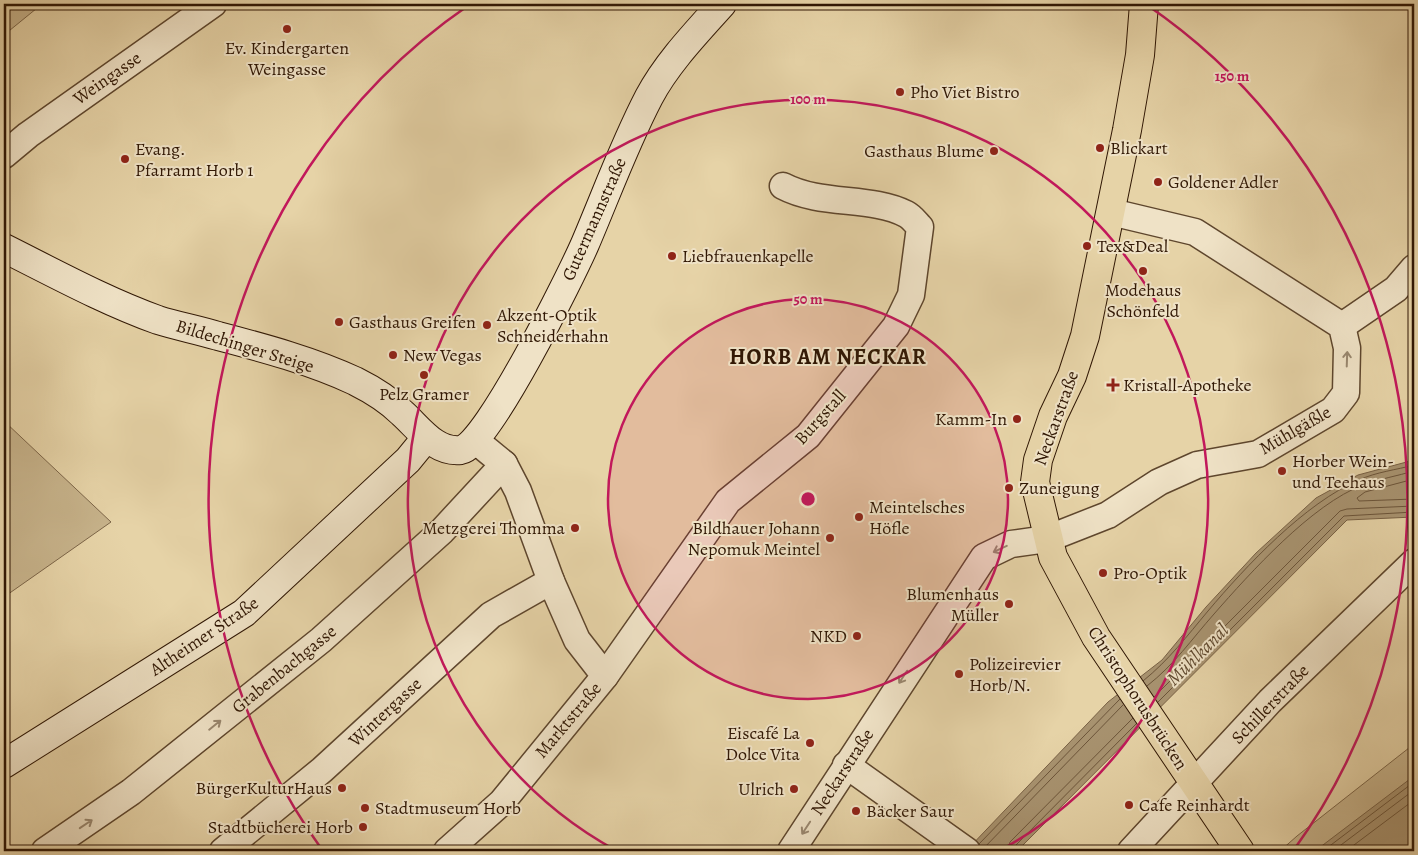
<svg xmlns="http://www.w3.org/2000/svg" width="1418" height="855" font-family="Alegreya,serif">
  <rect width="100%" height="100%" fill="#e6d3a7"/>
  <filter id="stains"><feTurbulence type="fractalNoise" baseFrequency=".004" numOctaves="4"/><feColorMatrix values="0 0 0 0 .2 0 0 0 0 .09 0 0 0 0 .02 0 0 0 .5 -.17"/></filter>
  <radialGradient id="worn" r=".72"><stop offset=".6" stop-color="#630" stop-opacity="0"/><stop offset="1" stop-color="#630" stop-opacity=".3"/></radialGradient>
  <g fill="#c7b38b" stroke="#7c6548">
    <path d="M 4,4 L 42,4 L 4,35 Z"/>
    <path d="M 4,421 L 111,522 L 4,597 Z"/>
    <path d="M 1414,744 L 1414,851 L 1280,851 L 1297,836 Z"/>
  </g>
  <g fill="#a89370" stroke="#786145">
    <path d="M 1414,460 L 1414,517 L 1347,520 L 1017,851 L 966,851 L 1108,702 L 1162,660 L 1206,607 L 1256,553 L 1316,498 L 1358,475 Z"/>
    <path d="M 1414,776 L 1414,851 L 1315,851 Z"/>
  </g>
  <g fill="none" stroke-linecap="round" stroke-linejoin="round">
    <g stroke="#6c553a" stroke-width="1">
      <path d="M 1414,479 L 1365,492 L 1357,498 L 1359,501 L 1414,499"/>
      <path d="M 1143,681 C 1169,660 1187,636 1208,611 C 1246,566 1305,503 1359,480 C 1376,472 1396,470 1414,465"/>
      <path d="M 1147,686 C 1175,664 1191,640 1214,614 C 1250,573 1312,504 1363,485 C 1379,479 1397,476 1414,471"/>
      <path d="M 1154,697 L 1340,511 L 1347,509 L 1414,506"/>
      <path d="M 1158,702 L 1344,516 L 1414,512"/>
      <path d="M 979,844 L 1120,699"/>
      <path d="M 981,851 L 1123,705"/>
      <path d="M 1007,851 L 1010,842 L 1133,718"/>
      <path d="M 1013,851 L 1015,846 L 1136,724"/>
      <path d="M 1323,851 L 1414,782"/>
      <path d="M 1333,851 L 1414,790"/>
      <path d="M 1346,851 L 1414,800"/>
    </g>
    <defs>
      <g id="street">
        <path d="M 4,155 L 28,135 L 213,4"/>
        <path d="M 1342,326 L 1396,289 L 1414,268"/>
        <path d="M 605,676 L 728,501 L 808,436 L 896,326 L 911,295 L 920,227 C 916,223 912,217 906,214 C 871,196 821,206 783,186"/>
        <path d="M 846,765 L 967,851"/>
        <path d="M 45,851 L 131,792 L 321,640 L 442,531 L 504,464"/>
        <path d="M 223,851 L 322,770 L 491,615 L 551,581"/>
        <path d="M 447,851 L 502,802 L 605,676 L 577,640 L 551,581 L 518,491 L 504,464 L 476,441"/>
        <path d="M 791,851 L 984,557 L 1011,544 L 1047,539 L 1108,515 L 1159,482 L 1197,465 L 1258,454 L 1333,410 L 1346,393 L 1347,348 L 1342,326 L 1195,232 L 1111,212"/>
        <path d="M 1131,851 L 1270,701 L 1414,562"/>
      </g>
      <g id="secondary">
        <path d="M 4,248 C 54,273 105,301 158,320 C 177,326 198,330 218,336 C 264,348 312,361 355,381 C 371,389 389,400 402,413 C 419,428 435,453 461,450 C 487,446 572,274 585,244 C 606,195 624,145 649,97 C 667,63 696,33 722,4"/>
        <path d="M 4,764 L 244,613 L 408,460 L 426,438"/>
      </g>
      <path id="primary" d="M 1144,4 L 1140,55 L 1127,130 L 1085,336 L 1072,376 L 1053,416 L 1038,460 L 1035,482 L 1053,557 L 1096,637 L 1240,851"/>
    </defs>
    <use href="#street" stroke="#5e462d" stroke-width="29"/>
    <use href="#secondary" stroke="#301704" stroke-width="30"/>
    <use href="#primary" stroke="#301704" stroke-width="30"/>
    <use href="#street" stroke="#efe2c6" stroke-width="26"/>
    <use href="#secondary" stroke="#efe2c6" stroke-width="28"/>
    <use href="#primary" stroke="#e6d3a7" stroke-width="28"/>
  </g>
  <defs><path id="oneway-shaft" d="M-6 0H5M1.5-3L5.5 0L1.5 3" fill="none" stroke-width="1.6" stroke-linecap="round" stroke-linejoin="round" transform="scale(1.25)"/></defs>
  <g stroke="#99876f">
    <use href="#oneway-shaft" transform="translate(1347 359) rotate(-88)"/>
    <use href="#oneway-shaft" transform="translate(1000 549) rotate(155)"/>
    <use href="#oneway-shaft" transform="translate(903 677) rotate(123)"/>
    <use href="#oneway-shaft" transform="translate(215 725) rotate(-39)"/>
    <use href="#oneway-shaft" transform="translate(86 824) rotate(-34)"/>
    <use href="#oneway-shaft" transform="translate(806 828) rotate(123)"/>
  </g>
  <circle cx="808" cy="499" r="200" fill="#c2185b" fill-opacity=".12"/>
  <g fill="none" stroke="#c2185b" stroke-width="2.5">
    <circle cx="808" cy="499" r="200"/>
    <path d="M617 851A400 400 0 1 1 999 851"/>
    <path d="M323 851A599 599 0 0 1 469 5M1147 5A599 599 0 0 1 1293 851"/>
  </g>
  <g fill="#8f2418" stroke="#efe2c6" stroke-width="2">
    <circle cx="287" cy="29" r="5"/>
    <circle cx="900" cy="92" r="5"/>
    <circle cx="1100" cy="148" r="5"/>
    <circle cx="994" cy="151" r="5"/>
    <circle cx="125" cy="159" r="5"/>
    <circle cx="1158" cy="182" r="5"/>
    <circle cx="1087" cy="246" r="5"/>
    <circle cx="672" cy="256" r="5"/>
    <circle cx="1143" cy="271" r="5"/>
    <circle cx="339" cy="322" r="5"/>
    <circle cx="487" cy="325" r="5"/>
    <circle cx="393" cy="355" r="5"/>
    <circle cx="424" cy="375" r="5"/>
    <path d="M1110.5 377.5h5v5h5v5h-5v5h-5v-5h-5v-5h5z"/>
    <circle cx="1017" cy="419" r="5"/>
    <circle cx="1282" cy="471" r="5"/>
    <circle cx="1009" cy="488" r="5"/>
    <circle cx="859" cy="517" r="5"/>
    <circle cx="575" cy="528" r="5"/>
    <circle cx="830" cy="538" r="5"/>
    <circle cx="1103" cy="573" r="5"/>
    <circle cx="1009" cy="604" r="5"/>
    <circle cx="857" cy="636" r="5"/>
    <circle cx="959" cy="674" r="5"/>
    <circle cx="810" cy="743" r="5"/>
    <circle cx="342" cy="788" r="5"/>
    <circle cx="794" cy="789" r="5"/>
    <circle cx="1129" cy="805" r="5"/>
    <circle cx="365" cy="808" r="5"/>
    <circle cx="856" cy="811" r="5"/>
    <circle cx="363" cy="827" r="5"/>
  </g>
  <g text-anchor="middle" stroke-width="4" stroke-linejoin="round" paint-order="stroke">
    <g font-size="18" fill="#301704" stroke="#efe2c6" text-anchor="start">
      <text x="287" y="54" text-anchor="middle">Ev. Kindergarten<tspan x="287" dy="21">Weingasse</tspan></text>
      <text x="910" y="98">Pho Viet Bistro</text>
      <text x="1110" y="154">Blickart</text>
      <text x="135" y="155">Evang.<tspan x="135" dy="21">Pfarramt Horb 1</tspan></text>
      <text x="984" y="157" text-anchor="end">Gasthaus Blume</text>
      <text x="1168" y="188">Goldener Adler</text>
      <text x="1097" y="252">Tex&amp;Deal</text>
      <text x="682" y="262">Liebfrauenkapelle</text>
      <text x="1143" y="296" text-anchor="middle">Modehaus<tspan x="1143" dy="21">Schönfeld</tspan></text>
      <text x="497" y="321">Akzent-Optik<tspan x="497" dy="21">Schneiderhahn</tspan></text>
      <text x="349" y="328">Gasthaus Greifen</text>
      <text x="403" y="361">New Vegas</text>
      <text x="1123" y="391">Kristall-Apotheke</text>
      <text x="424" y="400" text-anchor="middle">Pelz Gramer</text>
      <text x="1007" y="425" text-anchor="end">Kamm-In</text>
      <text x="1292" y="467">Horber Wein-<tspan x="1292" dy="21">und Teehaus</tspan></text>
      <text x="1019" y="494">Zuneigung</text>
      <text x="869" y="513">Meintelsches<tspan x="869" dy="21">Höfle</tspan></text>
      <text x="565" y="534" text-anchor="end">Metzgerei Thomma</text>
      <text x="820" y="534" text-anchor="end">Bildhauer Johann<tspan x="820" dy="21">Nepomuk Meintel</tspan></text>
      <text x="1113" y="579">Pro-Optik</text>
      <text x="999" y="600" text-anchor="end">Blumenhaus<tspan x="999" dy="21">Müller</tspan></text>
      <text x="847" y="642" text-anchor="end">NKD</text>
      <text x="969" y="670">Polizeirevier<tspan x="969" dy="21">Horb/N.</tspan></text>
      <text x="800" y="739" text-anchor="end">Eiscafé La<tspan x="800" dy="21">Dolce Vita</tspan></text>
      <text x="332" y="794" text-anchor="end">BürgerKulturHaus</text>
      <text x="784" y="795" text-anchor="end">Ulrich</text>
      <text x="1139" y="811">Cafe Reinhardt</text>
      <text x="375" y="814">Stadtmuseum Horb</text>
      <text x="866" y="817">Bäcker Saur</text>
      <text x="353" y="833" text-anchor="end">Stadtbücherei Horb</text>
    </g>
    <g font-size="18" fill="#301704" stroke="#efe2c6">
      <text transform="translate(107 78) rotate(-35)" y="6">Weingasse</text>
      <text transform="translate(594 219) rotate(-66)" y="6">Gutermannstraße</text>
      <text transform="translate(245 346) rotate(17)" y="6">Bildechinger Steige</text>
      <text transform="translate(820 417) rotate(-48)" y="6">Burgstall</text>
      <text transform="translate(1056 418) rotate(-70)" y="6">Neckarstraße</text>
      <text transform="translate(1295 430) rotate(-30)" y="6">Mühlgäßle</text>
      <text transform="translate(204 636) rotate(-34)" y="6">Altheimer Straße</text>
      <text transform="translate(284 669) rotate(-39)" y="6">Grabenbachgasse</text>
      <text transform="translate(1138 698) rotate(57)" y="6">Christophorusbrücken</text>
      <text transform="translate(1270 704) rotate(-46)" y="6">Schillerstraße</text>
      <text transform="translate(385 712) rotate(-43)" y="6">Wintergasse</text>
      <text transform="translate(568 720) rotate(-50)" y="6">Marktstraße</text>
      <text transform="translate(842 772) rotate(-57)" y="6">Neckarstraße</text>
    </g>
    <g font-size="19" font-style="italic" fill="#60492f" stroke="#efe2c6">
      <text transform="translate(1197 654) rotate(-45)" y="7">Mühlkanal</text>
    </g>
    <g font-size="22" font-weight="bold" letter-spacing="1" fill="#301704" stroke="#efe2c6">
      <text x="828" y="364">HORB AM NECKAR</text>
    </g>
  </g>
  <circle cx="808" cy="499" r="8" fill="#c2185b" stroke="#efe2c6" stroke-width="2.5"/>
  <g font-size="15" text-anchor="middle" font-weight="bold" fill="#c2185b" stroke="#efe2c6" stroke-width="4" stroke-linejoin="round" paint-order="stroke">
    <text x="1232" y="81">150 m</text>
    <text x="808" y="104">100 m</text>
    <text x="808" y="304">50 m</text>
  </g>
  <rect width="1418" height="855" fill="none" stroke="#e6d3a7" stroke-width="20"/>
  <rect x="5" y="5" width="1408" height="845" fill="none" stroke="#301704" stroke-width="2.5"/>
  <rect x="10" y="10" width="1398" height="835" fill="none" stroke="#301704"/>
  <rect width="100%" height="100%" filter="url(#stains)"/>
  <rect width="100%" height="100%" fill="url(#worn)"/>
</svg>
